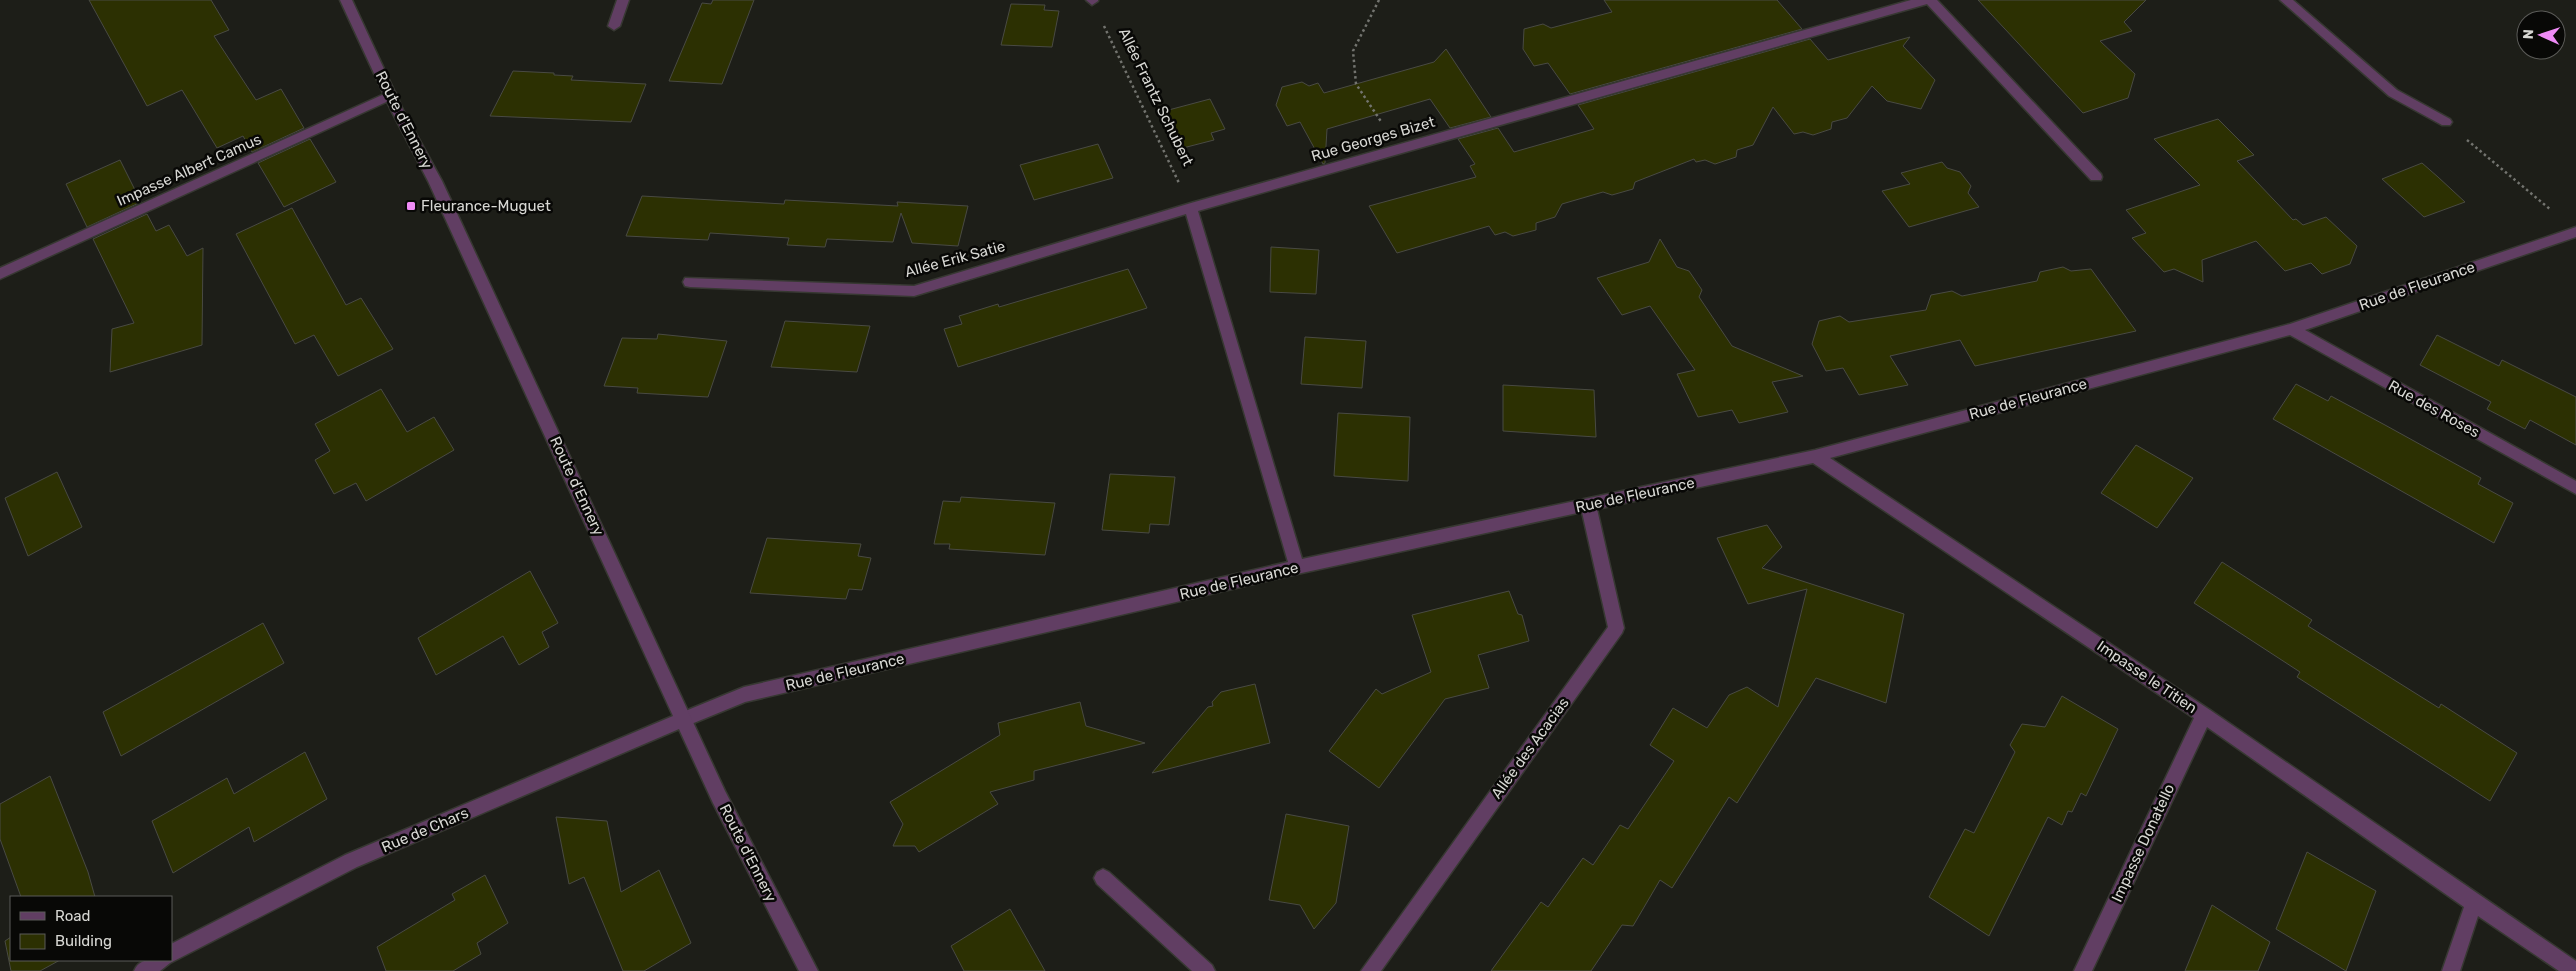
<svg xmlns="http://www.w3.org/2000/svg" width="2576" height="971" font-family="Rubik,sans-serif">
  <rect width="100%" height="100%" fill="#1d1e18"/>
  <g fill="#2c3002" stroke="#494a43">
    <path d="M 89,0 L 211,0 L 229,30 L 214,36 L 256,100 L 281,89 L 304,128 L 252,152 L 243,136 L 217,148 L 182,90 L 147,106 Z"/>
    <path d="M 713,0 L 754,0 L 722,84 L 669,81 L 702,3 L 711,4 Z"/>
    <path d="M 1604,0 L 1777,0 L 1802,29 L 1570,94 L 1548,63 L 1534,66 L 1523,49 L 1524,29 L 1543,24 L 1551,28 L 1612,12 Z"/>
    <path d="M 1978,0 L 2146,0 L 2124,22 L 2132,31 L 2100,41 L 2135,74 L 2128,98 L 2083,113 Z"/>
    <path d="M 1011,4 L 1045,5 L 1044,10 L 1059,11 L 1052,47 L 1001,45 Z"/>
    <path d="M 1910,37 L 1903,46 L 1935,80 L 1921,109 L 1887,101 L 1872,86 L 1847,118 L 1832,122 L 1831,129 L 1813,135 L 1803,132 L 1794,134 L 1773,107 L 1753,145 L 1737,150 L 1736,157 L 1715,164 L 1705,160 L 1696,162 L 1694,159 L 1635,182 L 1633,189 L 1612,195 L 1603,192 L 1562,204 L 1555,217 L 1536,223 L 1536,230 L 1513,236 L 1505,232 L 1495,235 L 1489,226 L 1397,253 L 1369,206 L 1476,177 L 1470,166 L 1475,164 L 1458,139 L 1498,128 L 1514,152 L 1594,129 L 1578,105 L 1810,39 L 1828,60 Z"/>
    <path d="M 1446,49 L 1491,117 L 1450,128 L 1430,99 L 1327,129 L 1325,163 L 1323,164 L 1300,122 L 1287,126 L 1276,105 L 1282,87 L 1302,82 L 1309,86 L 1318,83 L 1324,93 L 1434,62 Z"/>
    <path d="M 513,71 L 554,73 L 554,75 L 573,76 L 571,80 L 646,84 L 631,122 L 490,116 Z"/>
    <path d="M 1210,99 L 1225,129 L 1211,133 L 1214,140 L 1179,149 L 1161,112 Z"/>
    <path d="M 2218,119 L 2254,155 L 2237,161 L 2293,220 L 2296,219 L 2303,225 L 2326,217 L 2357,246 L 2350,264 L 2322,274 L 2311,263 L 2285,271 L 2256,241 L 2202,260 L 2203,282 L 2174,269 L 2164,272 L 2132,238 L 2146,233 L 2126,210 L 2200,185 L 2154,139 Z"/>
    <path d="M 310,139 L 336,182 L 284,207 L 258,163 Z"/>
    <path d="M 1098,144 L 1113,178 L 1034,200 L 1020,165 Z"/>
    <path d="M 120,160 L 141,202 L 87,227 L 66,184 Z"/>
    <path d="M 1942,162 L 1947,168 L 1960,172 L 1971,186 L 1968,193 L 1979,207 L 1909,227 L 1882,191 L 1910,184 L 1901,173 Z"/>
    <path d="M 2422,163 L 2438,177 L 2465,202 L 2424,217 L 2382,179 Z"/>
    <path d="M 642,196 L 784,204 L 785,200 L 898,206 L 897,202 L 968,206 L 958,246 L 912,243 L 901,213 L 893,242 L 827,239 L 825,247 L 787,245 L 789,238 L 710,233 L 708,240 L 626,236 Z"/>
    <path d="M 292,208 L 346,305 L 361,298 L 393,349 L 338,376 L 314,335 L 295,344 L 236,234 Z"/>
    <path d="M 147,214 L 156,231 L 169,225 L 187,256 L 203,248 L 202,345 L 110,372 L 112,329 L 134,323 L 93,239 Z"/>
    <path d="M 1660,239 L 1677,267 L 1689,271 L 1702,290 L 1699,297 L 1732,346 L 1803,376 L 1772,382 L 1788,412 L 1739,423 L 1732,410 L 1698,417 L 1677,374 L 1695,370 L 1650,306 L 1622,315 L 1597,278 L 1649,262 Z"/>
    <path d="M 1271,247 L 1319,250 L 1316,294 L 1270,292 Z"/>
    <path d="M 2063,267 L 2071,271 L 2091,269 L 2136,331 L 1975,366 L 1960,340 L 1890,356 L 1908,385 L 1859,395 L 1843,368 L 1826,371 L 1812,344 L 1819,321 L 1840,316 L 1849,322 L 1926,310 L 1931,295 L 1952,291 L 1962,296 L 2037,281 L 2040,272 Z"/>
    <path d="M 1128,269 L 1147,308 L 958,367 L 944,329 L 962,324 L 959,316 L 998,304 L 999,307 Z"/>
    <path d="M 785,321 L 870,326 L 857,372 L 771,367 Z"/>
    <path d="M 658,334 L 727,341 L 708,397 L 637,393 L 638,388 L 604,386 L 622,338 L 657,339 Z"/>
    <path d="M 2437,335 L 2499,366 L 2502,360 L 2576,397 L 2576,445 L 2530,420 L 2525,429 L 2487,409 L 2491,402 L 2420,365 Z"/>
    <path d="M 1305,337 L 1366,341 L 1362,388 L 1301,384 Z"/>
    <path d="M 2296,384 L 2328,401 L 2331,396 L 2385,425 L 2481,478 L 2478,484 L 2513,503 L 2494,543 L 2273,419 Z"/>
    <path d="M 1503,385 L 1594,390 L 1596,437 L 1503,431 Z"/>
    <path d="M 381,389 L 407,432 L 434,417 L 454,450 L 366,501 L 356,483 L 334,494 L 315,460 L 330,451 L 315,424 Z"/>
    <path d="M 1338,413 L 1410,417 L 1408,481 L 1334,476 Z"/>
    <path d="M 2136,445 L 2193,478 L 2157,528 L 2101,493 Z"/>
    <path d="M 57,472 L 82,527 L 28,556 L 5,498 Z"/>
    <path d="M 1110,474 L 1175,477 L 1169,525 L 1150,524 L 1149,533 L 1102,530 Z"/>
    <path d="M 961,497 L 1055,503 L 1045,555 L 949,549 L 950,544 L 934,544 L 943,501 L 960,502 Z"/>
    <path d="M 1767,525 L 1782,547 L 1762,568 L 1904,614 L 1886,703 L 1816,678 L 1737,803 L 1729,797 L 1672,888 L 1660,880 L 1633,926 L 1622,925 L 1591,971 L 1491,971 L 1541,902 L 1548,907 L 1583,858 L 1593,865 L 1620,825 L 1628,829 L 1674,761 L 1650,745 L 1673,708 L 1707,728 L 1729,695 L 1747,687 L 1778,707 L 1807,589 L 1748,604 L 1717,538 Z"/>
    <path d="M 767,538 L 861,544 L 858,556 L 871,558 L 862,590 L 849,589 L 846,599 L 750,593 Z"/>
    <path d="M 2222,562 L 2312,620 L 2308,626 L 2439,708 L 2441,704 L 2517,753 L 2490,801 L 2297,677 L 2300,672 L 2194,603 Z"/>
    <path d="M 530,571 L 558,623 L 542,632 L 549,647 L 519,665 L 503,636 L 436,675 L 418,638 Z"/>
    <path d="M 1509,591 L 1518,614 L 1522,615 L 1529,641 L 1478,655 L 1489,688 L 1445,699 L 1379,788 L 1329,751 L 1376,689 L 1382,694 L 1431,672 L 1412,615 Z"/>
    <path d="M 263,623 L 284,663 L 121,756 L 103,712 Z"/>
    <path d="M 1255,684 L 1270,743 L 1152,773 L 1208,707 L 1213,706 L 1212,702 L 1221,692 Z"/>
    <path d="M 2062,696 L 2118,729 L 2086,796 L 2081,793 L 2072,812 L 2068,811 L 2062,825 L 2048,817 L 1989,936 L 1929,897 L 1965,829 L 1974,833 L 2015,752 L 2010,745 L 2022,724 L 2045,727 Z"/>
    <path d="M 1080,702 L 1086,726 L 1145,743 L 1034,771 L 1034,780 L 990,792 L 998,804 L 919,852 L 915,846 L 893,846 L 903,824 L 890,802 L 1000,735 L 998,723 Z"/>
    <path d="M 305,752 L 327,799 L 254,842 L 249,827 L 173,873 L 152,821 L 227,778 L 234,794 Z"/>
    <path d="M 50,776 L 88,872 L 95,897 L 21,897 L 0,839 L 0,804 Z"/>
    <path d="M 1286,814 L 1349,826 L 1336,903 L 1314,929 L 1300,905 L 1269,900 Z"/>
    <path d="M 556,817 L 607,821 L 621,892 L 659,870 L 691,943 L 644,971 L 623,971 L 584,877 L 569,884 Z"/>
    <path d="M 2307,852 L 2376,891 L 2346,971 L 2276,929 Z"/>
    <path d="M 485,875 L 508,923 L 477,943 L 481,954 L 453,971 L 386,971 L 377,947 L 455,900 L 452,894 Z"/>
    <path d="M 2212,905 L 2270,942 L 2258,971 L 2185,971 Z"/>
    <path d="M 1010,909 L 1045,971 L 964,971 L 951,946 Z"/>
    <path d="M 11,937 L 11,960 L 60,960 L 40,971 L 11,971 L 5,941 Z"/>
  </g>
  <g fill="none" stroke-linecap="round" stroke-linejoin="round">
    <defs>
      <g id="minor">
        <path d="M 617,0 L 629,0 L 620,26 L 614,30 L 608,26 Z"/>
        <path d="M 1086,0 L 1098,0 L 1098,1 L 1092,5 Z"/>
        <path d="M 1911,0 L 1937,0 L 2101,174 L 2102,177 L 2101,180 L 2091,180 L 1927,4 L 1198,211 L 1302,559 L 1815,450 L 2290,324 L 2576,227 L 2576,237 L 2305,330 L 2576,481 L 2576,494 L 2290,335 L 1830,458 L 2210,710 L 2576,961 L 2576,971 L 2559,971 L 2478,916 L 2460,971 L 2442,971 L 2464,907 L 2207,727 L 2092,971 L 2074,971 L 2194,718 L 1813,463 L 1597,509 L 1624,628 L 1622,633 L 1381,971 L 1361,971 L 1608,627 L 1582,512 L 1297,574 L 745,702 L 684,727 L 678,724 L 676,719 L 678,714 L 744,687 L 1288,562 L 1186,214 L 914,296 L 690,287 L 685,286 L 683,282 L 685,278 L 914,286 L 1191,203 Z"/>
        <path d="M 2280,0 L 2293,0 L 2397,90 L 2450,119 L 2452,122 L 2450,125 L 2442,125 L 2389,96 Z"/>
        <path d="M 391,91 L 395,92 L 397,95 L 395,98 L 0,279 L 0,268 Z"/>
        <path d="M 1103,869 L 1109,872 L 1212,965 L 1215,971 L 1192,971 L 1097,884 L 1094,878 L 1097,872 Z"/>
      </g>
      <path id="tertiary" d="M 340,0 L 352,0 L 403,110 L 442,181 L 725,791 L 818,971 L 799,971 L 713,803 L 679,729 L 357,867 L 170,963 L 160,971 L 134,971 C 140,956 157,960 171,960 L 171,944 L 345,855 L 673,716 L 428,181 L 391,110 Z"/>
    </defs>
    <use href="#minor" stroke="#373832" stroke-width="3"/>
    <use href="#tertiary" stroke="#373832" stroke-width="3"/>
    <g stroke="#73746f" stroke-width="2.5" stroke-dasharray="2.5 3" stroke-linecap="butt">
      <path d="M 1379,0 L 1353,51 L 1356,84 L 1382,123"/>
      <path d="M 1104,26 L 1179,183"/>
      <path d="M 2467,140 L 2551,210"/>
    </g>
    <use href="#minor" fill="#613e63" fill-rule="evenodd"/>
    <use href="#tertiary" fill="#613e63" fill-rule="evenodd"/>
  </g>
  <rect fill="#ef8bf6" stroke="#080806" stroke-width="2" x="406" y="201" width="10" height="10" rx="2.5"/>
  <g text-anchor="middle" stroke-width="5" stroke-linejoin="round" paint-order="stroke">
    <g font-size="15" fill="#d7d7d3" stroke="#080806">
      <text transform="translate(1156 97) rotate(64)" y="5">Allée Frantz Schubert</text>
      <text transform="translate(404 120) rotate(63)" y="5">Route d'Ennery</text>
      <text transform="translate(1373 139) rotate(-16)" y="5">Rue Georges Bizet</text>
      <text transform="translate(189 170) rotate(-24)" y="5">Impasse Albert Camus</text>
      <text transform="translate(955 259) rotate(-15)" y="5">Allée Erik Satie</text>
      <text transform="translate(2417 286) rotate(-19)" y="5">Rue de Fleurance</text>
      <text transform="translate(2028 399) rotate(-15)" y="5">Rue de Fleurance</text>
      <text transform="translate(2434 409) rotate(29)" y="5">Rue des Roses</text>
      <text transform="translate(577 486) rotate(65)" y="5">Route d'Ennery</text>
      <text transform="translate(1635 495) rotate(-12)" y="5">Rue de Fleurance</text>
      <text transform="translate(1239 581) rotate(-13)" y="5">Rue de Fleurance</text>
      <text transform="translate(845 672) rotate(-13)" y="5">Rue de Fleurance</text>
      <text transform="translate(2147 677) rotate(34)" y="5">Impasse le Titien</text>
      <text transform="translate(1530 748) rotate(-54)" y="5">Allée des Acacias</text>
      <text transform="translate(425 830) rotate(-23)" y="5">Rue de Chars</text>
      <text transform="translate(2143 843) rotate(-65)" y="5">Impasse Donatello</text>
      <text transform="translate(748 853) rotate(63)" y="5">Route d'Ennery</text>
    </g>
    <g font-size="15" fill="#d7d7d3" stroke="#080806" text-anchor="start">
      <text x="421" y="211">Fleurance-Muguet</text>
    </g>
  </g>
  <rect x="10" y="896" width="162" height="65" fill="#080806" stroke="#5b5b58"/>
  <rect x="20" y="912" width="25" height="8" fill="#613e63" stroke="#5b5b58"/>
  <text x="55" y="921" font-size="15" fill="#d7d7d3">Road</text>
  <rect x="20" y="934" width="25" height="15" fill="#2c3002" stroke="#5b5b58"/>
  <text x="55" y="946" font-size="15" fill="#d7d7d3">Building</text>
  <g transform="translate(2541 35) rotate(273)"><circle r="24" fill="#080806" stroke="#5b5b58"/>
  <path d="M0-4L9 19L0 12L-9 19Z" fill="#ef8bf6"/>
  <text y="-8" font-size="14" font-weight="bold" text-anchor="middle" fill="#d7d7d3">N</text>
  </g>
</svg>
